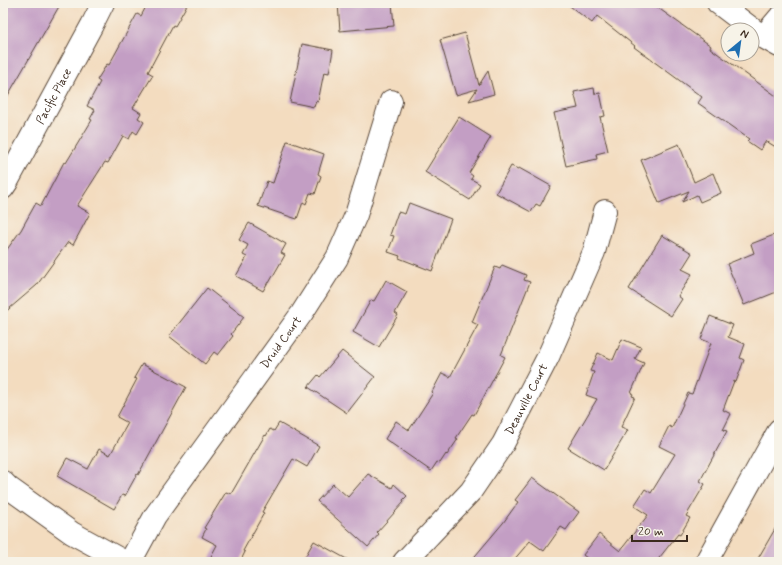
<svg xmlns="http://www.w3.org/2000/svg" width="782" height="565" font-family="Mynerve,sans-serif">
  <rect width="100%" height="100%" fill="#f7f3e8"/>
  <filter id="ink" filterUnits="userSpaceOnUse"><feTurbulence type="fractalNoise" baseFrequency=".025" numOctaves="2"/><feDisplacementMap in="SourceGraphic" scale="8" xChannelSelector="R" yChannelSelector="G"/><feConvolveMatrix kernelMatrix="1 2 1 2 8 2 1 2 1" color-interpolation-filters="sRGB"/></filter>
  <filter id="wash" filterUnits="userSpaceOnUse"><feTurbulence type="fractalNoise" baseFrequency=".012" numOctaves="4" result="noise"/><feDisplacementMap in="SourceGraphic" scale="16" xChannelSelector="R" yChannelSelector="G"/><feGaussianBlur stdDeviation="0.9" result="paint"/><feColorMatrix in="noise" values="0 0 0 0 0 0 0 0 0 0 0 0 0 0 0 0 0 1.4 0 .05"/><feComposite in="paint" operator="in"/></filter>
  <g filter="url(#wash)">
    <rect width="100%" height="100%" fill="#f3dcbf"/>
    <g id="blocks">
      <g fill="#c39ec4">
        <path d="M 3,3 L 61,3 L 3,104 Z"/>
        <path d="M 148,3 L 188,3 L 175,26 L 173,25 L 148,72 L 153,75 L 133,108 L 141,113 L 138,118 L 144,122 L 137,134 L 133,131 L 129,139 L 123,136 L 108,163 L 105,162 L 77,206 L 90,213 L 73,245 L 68,242 L 37,285 L 3,314 L 3,255 L 21,230 L 36,203 L 41,206 L 64,162 L 66,163 L 92,120 L 90,119 L 95,110 L 87,106 L 100,82 L 97,80 L 107,64 L 109,65 L 137,14 L 141,16 Z"/>
        <path d="M 338,3 L 392,3 L 394,26 L 340,31 Z"/>
        <path d="M 566,3 L 650,3 L 661,10 L 711,46 L 710,48 L 779,98 L 779,149 L 766,141 L 760,150 L 747,141 L 749,139 L 698,103 L 702,97 L 634,47 L 635,46 L 597,16 L 592,23 Z"/>
        <path d="M 465,33 L 479,85 L 488,71 L 494,94 L 469,101 L 477,89 L 456,95 L 440,40 Z"/>
        <path d="M 302,44 L 333,50 L 329,73 L 324,72 L 318,102 L 316,101 L 314,107 L 290,102 Z"/>
        <path d="M 594,88 L 595,94 L 600,93 L 605,116 L 600,117 L 608,151 L 596,154 L 597,159 L 566,166 L 554,113 L 578,108 L 574,92 Z"/>
        <path d="M 459,117 L 491,137 L 469,173 L 473,176 L 471,179 L 480,184 L 470,200 L 425,172 Z"/>
        <path d="M 287,141 L 324,154 L 318,174 L 321,176 L 315,194 L 310,193 L 306,204 L 303,202 L 297,219 L 258,206 L 267,181 L 273,183 Z"/>
        <path d="M 679,144 L 694,182 L 713,173 L 721,193 L 700,202 L 697,195 L 682,202 L 689,191 L 659,203 L 641,160 Z"/>
        <path d="M 511,166 L 518,169 L 519,168 L 551,186 L 540,206 L 536,204 L 531,212 L 496,193 Z"/>
        <path d="M 409,203 L 451,219 L 432,271 L 399,258 L 400,256 L 388,252 L 394,236 L 390,235 L 398,212 L 405,214 Z"/>
        <path d="M 249,223 L 286,244 L 281,253 L 285,255 L 269,283 L 268,282 L 263,291 L 236,276 L 247,257 L 243,255 L 248,245 L 239,240 Z"/>
        <path d="M 662,235 L 692,253 L 682,269 L 692,274 L 678,296 L 682,299 L 671,316 L 629,289 Z"/>
        <path d="M 774,235 L 779,248 L 779,291 L 744,305 L 727,264 L 754,253 L 751,244 Z"/>
        <path d="M 502,265 L 526,275 L 524,280 L 530,282 L 501,355 L 505,357 L 474,415 L 472,414 L 456,438 L 458,439 L 447,455 L 446,454 L 440,463 L 437,462 L 431,471 L 385,439 L 396,421 L 409,430 L 433,393 L 432,392 L 442,373 L 450,377 L 478,325 L 472,322 L 495,267 L 500,269 Z"/>
        <path d="M 386,280 L 407,292 L 395,313 L 398,315 L 379,347 L 353,332 L 371,300 L 374,301 Z"/>
        <path d="M 207,288 L 244,317 L 231,334 L 233,336 L 218,355 L 214,352 L 205,364 L 169,336 Z"/>
        <path d="M 710,316 L 733,325 L 728,337 L 745,344 L 740,358 L 744,360 L 736,382 L 734,381 L 723,410 L 731,414 L 723,430 L 727,431 L 700,481 L 705,484 L 686,516 L 690,518 L 680,535 L 678,534 L 656,562 L 592,562 L 583,555 L 599,534 L 620,551 L 648,515 L 634,506 L 645,489 L 651,493 L 675,454 L 659,446 L 669,426 L 672,428 L 688,393 L 692,394 L 711,343 L 701,339 Z"/>
        <path d="M 622,339 L 641,347 L 635,359 L 644,363 L 631,393 L 633,394 L 632,396 L 635,397 L 621,427 L 628,430 L 604,470 L 568,448 L 597,399 L 586,395 L 594,372 L 590,371 L 598,353 L 613,360 Z"/>
        <path d="M 342,351 L 375,377 L 347,413 L 308,387 L 318,375 L 320,377 Z"/>
        <path d="M 142,364 L 186,387 L 138,475 L 137,474 L 125,496 L 122,495 L 114,509 L 57,476 L 67,458 L 88,469 L 99,449 L 110,455 L 128,423 L 117,417 L 137,379 L 134,378 Z"/>
        <path d="M 279,423 L 319,446 L 307,467 L 293,459 L 262,512 L 264,513 L 243,551 L 245,552 L 240,562 L 208,562 L 217,545 L 202,537 L 206,529 L 204,528 L 226,492 L 231,494 L 265,435 L 266,436 L 270,429 L 274,431 Z"/>
        <path d="M 368,474 L 392,488 L 394,484 L 407,496 L 403,500 L 404,502 L 377,532 L 379,534 L 368,547 L 317,501 L 333,484 L 348,497 Z"/>
        <path d="M 532,478 L 579,512 L 566,530 L 561,527 L 544,551 L 530,541 L 512,562 L 470,562 L 503,523 L 518,502 L 515,500 Z"/>
        <path d="M 779,522 L 779,562 L 756,562 Z"/>
        <path d="M 314,541 L 352,562 L 302,562 Z"/>
      </g>
    </g>
  </g>
  <g filter="url(#ink)">
    <use href="#blocks" fill-opacity="0" stroke="#574536" stroke-width="1"/>
    <g fill="none" stroke-linecap="round" stroke-linejoin="round">
      <defs>
        <g id="minor">
          <path d="M 718,3 L 763,37 L 779,46"/>
          <path d="M 763,37 L 779,18"/>
          <path id="s1" d="M 3,188 L 7,182 L 92,25 L 103,3"/>
          <path id="s2" d="M 130,562 L 155,516 L 302,313 L 337,258 L 356,215 L 391,101"/>
          <path id="s3" d="M 404,562 L 471,491 L 503,444 L 548,357 L 594,252 L 605,211"/>
          <path d="M 706,562 L 779,430"/>
        </g>
        <path id="major" d="M 3,482 L 9,488 L 72,533 L 125,562"/>
      </defs>
      <use href="#minor" stroke="#574536" stroke-width="24"/>
      <use href="#major" stroke="#574536" stroke-width="24"/>
      <use href="#minor" stroke="#fff" stroke-width="22"/>
      <use href="#major" stroke="#fff" stroke-width="22"/>
    </g>
  </g>
  <g text-anchor="middle" stroke-width="3" stroke-linejoin="round" paint-order="stroke">
    <g font-size="12" fill="#3b2a1e" stroke="#f7f3e8">
      <text dy="4" stroke="none"><textPath href="#s1" startOffset="105">Pacific Place</textPath></text>
      <text dy="4" stroke="none"><textPath href="#s2" startOffset="267">Druid Court</textPath></text>
      <text dy="4" stroke="none"><textPath href="#s3" startOffset="205">Deauville Court</textPath></text>
    </g>
  </g>
  <rect width="782" height="565" fill="none" stroke="#f7f3e8" stroke-width="16"/>
  <g transform="translate(740 42) rotate(29)"><circle r="19" fill="#f7f3e8" stroke="#aca397"/>
  <path d="M0-3L7 15L0 10L-7 15Z" fill="#1f6fb2"/>
  <text y="-6" font-size="11" font-weight="bold" text-anchor="middle" fill="#3b2a1e">N</text>
  </g>
  <path d="M632 535v6h55v-6" fill="none" stroke="#3b2a1e" stroke-width="2"/>
  <text x="638" y="535" font-size="12" fill="#3b2a1e" stroke="#f7f3e8" stroke-width="3" paint-order="stroke">20 m</text>
</svg>
